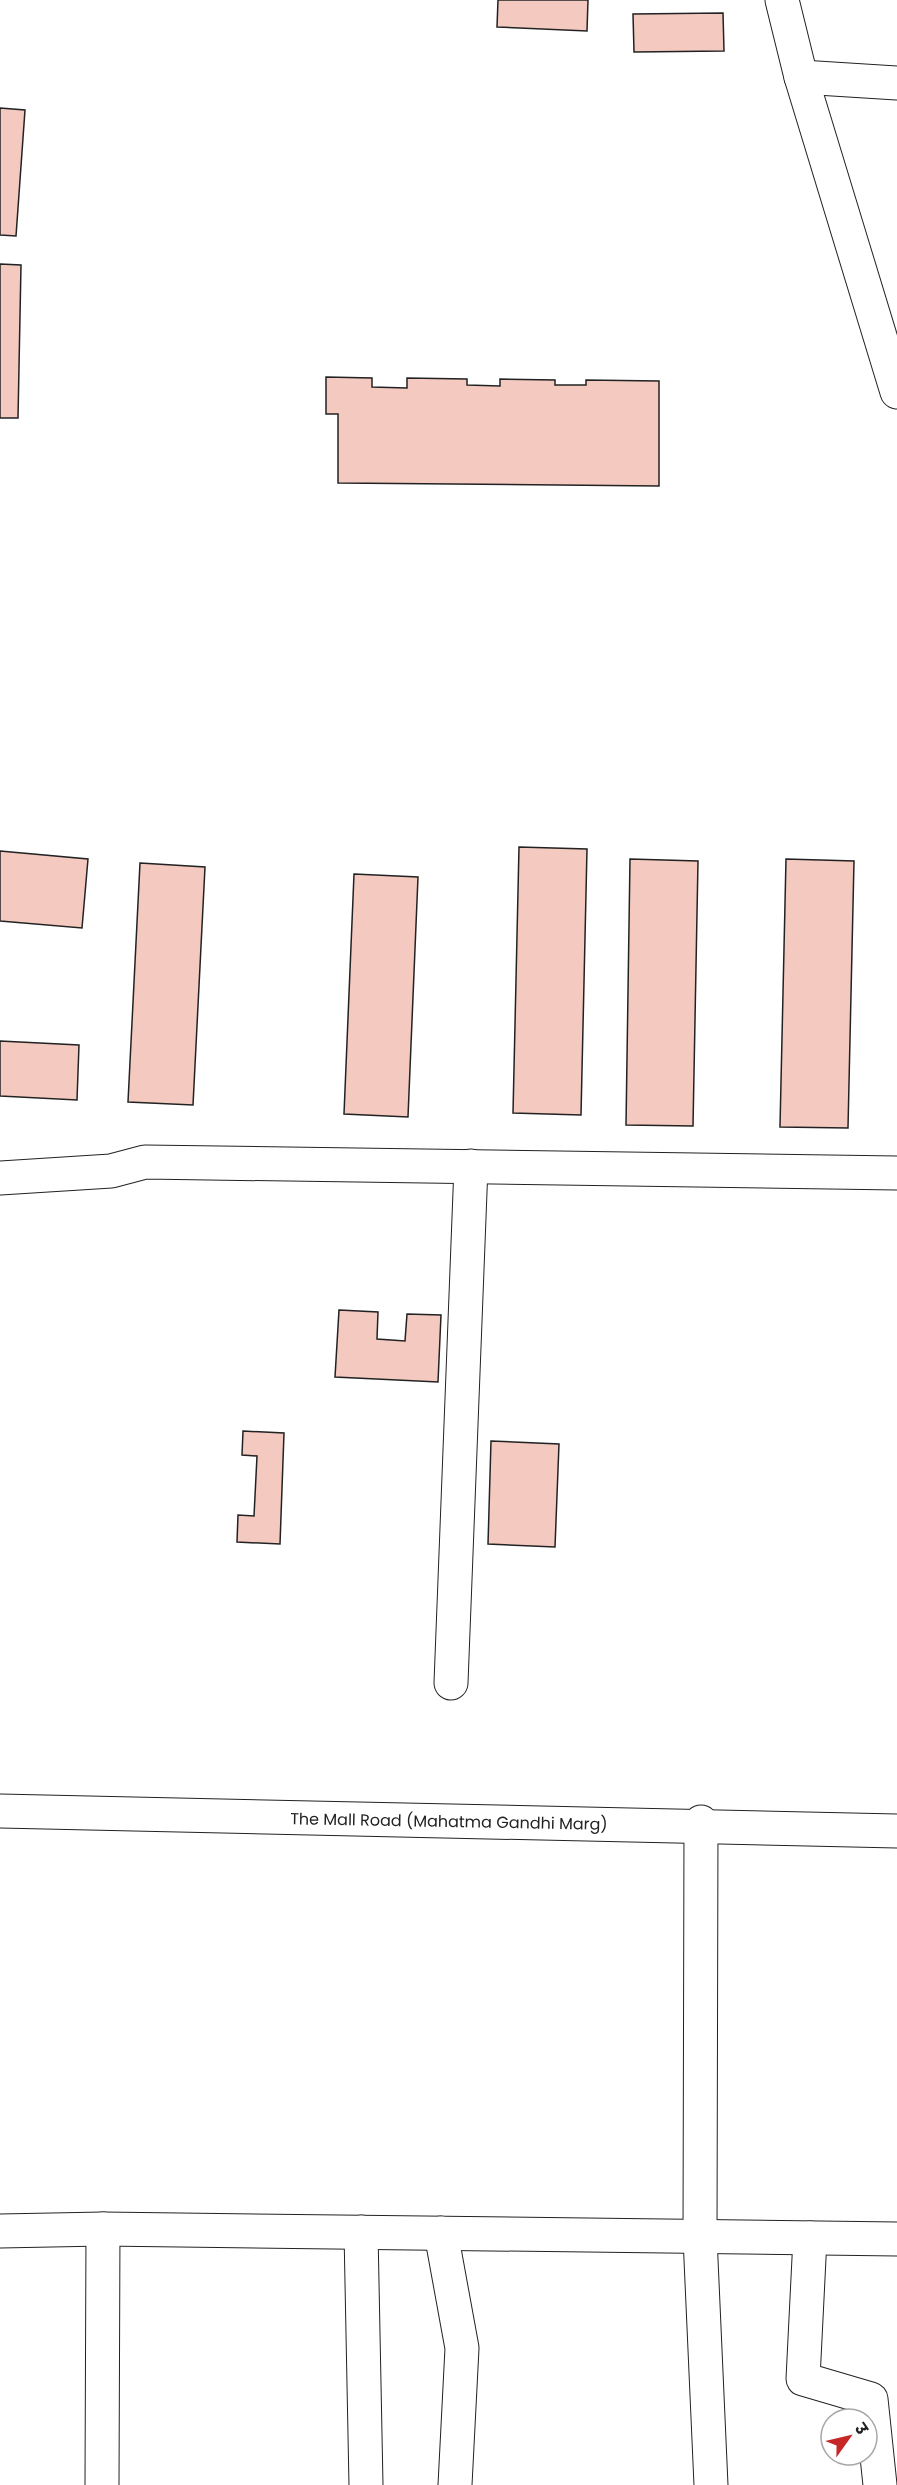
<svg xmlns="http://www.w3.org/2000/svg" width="897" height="2485" font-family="Poppins,'Noto Sans Devanagari',sans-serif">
  <rect width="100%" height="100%" fill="#fff"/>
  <g fill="#f3c9c0" stroke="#222" stroke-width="1.5">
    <path d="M 498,0 L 588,0 L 587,31 L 497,27 Z"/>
    <path d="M 723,13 L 724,51 L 634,52 L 633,14 Z"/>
    <path d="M 0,108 L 25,110 L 16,236 L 0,235 Z"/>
    <path d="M 0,264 L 21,265 L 18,418 L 0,418 Z"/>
    <path d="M 326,377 L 372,378 L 372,387 L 407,388 L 407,378 L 467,379 L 467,385 L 500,386 L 500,379 L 555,380 L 555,385 L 586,385 L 586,380 L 659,381 L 659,486 L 338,483 L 338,414 L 326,414 Z"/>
    <path d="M 519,847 L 587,849 L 581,1115 L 513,1113 Z"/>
    <path d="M 0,851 L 88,859 L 82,928 L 0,921 Z"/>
    <path d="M 630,859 L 698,861 L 693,1126 L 626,1125 Z"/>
    <path d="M 786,859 L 854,861 L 848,1128 L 780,1127 Z"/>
    <path d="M 140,863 L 205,867 L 193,1105 L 128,1102 Z"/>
    <path d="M 354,874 L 418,877 L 408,1117 L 344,1114 Z"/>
    <path d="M 0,1041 L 79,1045 L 77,1100 L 0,1096 Z"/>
    <path d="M 339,1310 L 378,1312 L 377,1339 L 405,1341 L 407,1314 L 441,1315 L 438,1382 L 335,1377 Z"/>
    <path d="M 243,1431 L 284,1433 L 280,1544 L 237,1542 L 238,1515 L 254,1516 L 257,1456 L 242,1455 Z"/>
    <path d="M 491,1441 L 559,1444 L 555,1547 L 488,1544 Z"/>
  </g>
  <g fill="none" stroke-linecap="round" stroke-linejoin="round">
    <defs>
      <g id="minor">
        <path d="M 782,0 L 801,77 L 897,392"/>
        <path d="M 801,77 L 897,83"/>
        <path d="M 0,1178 L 111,1171 L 145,1162 L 897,1173"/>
        <path d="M 451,1683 L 471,1166"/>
        <path d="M 701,1822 L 700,2237 L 711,2485"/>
        <path d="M 0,2231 L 103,2229 L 897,2239"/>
        <path d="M 361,2232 L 366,2485"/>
        <path d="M 441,2233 L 462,2348 L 455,2485"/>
        <path d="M 810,2238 L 803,2379 L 871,2399 L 880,2485"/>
        <path d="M 102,2485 L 103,2229"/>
      </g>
      <path id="tertiary" d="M 0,1811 L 897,1831"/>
    </defs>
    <use href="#minor" stroke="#222" stroke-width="35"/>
    <use href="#tertiary" stroke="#222" stroke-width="35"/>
    <use href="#minor" stroke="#fff" stroke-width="33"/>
    <use href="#tertiary" stroke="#fff" stroke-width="33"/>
  </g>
  <g text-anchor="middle" stroke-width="4.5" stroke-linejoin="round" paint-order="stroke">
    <g font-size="16" fill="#222" stroke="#fff">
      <text transform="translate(449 1821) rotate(1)" y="6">The Mall Road (Mahatma Gandhi Marg)</text>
    </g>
  </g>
  <g transform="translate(849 2437) rotate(56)"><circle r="28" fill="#ffffff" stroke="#a7a7a7" stroke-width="1.5"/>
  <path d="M0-4.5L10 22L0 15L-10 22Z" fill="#c62828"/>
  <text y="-9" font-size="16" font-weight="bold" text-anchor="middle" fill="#222222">उ</text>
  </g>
</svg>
